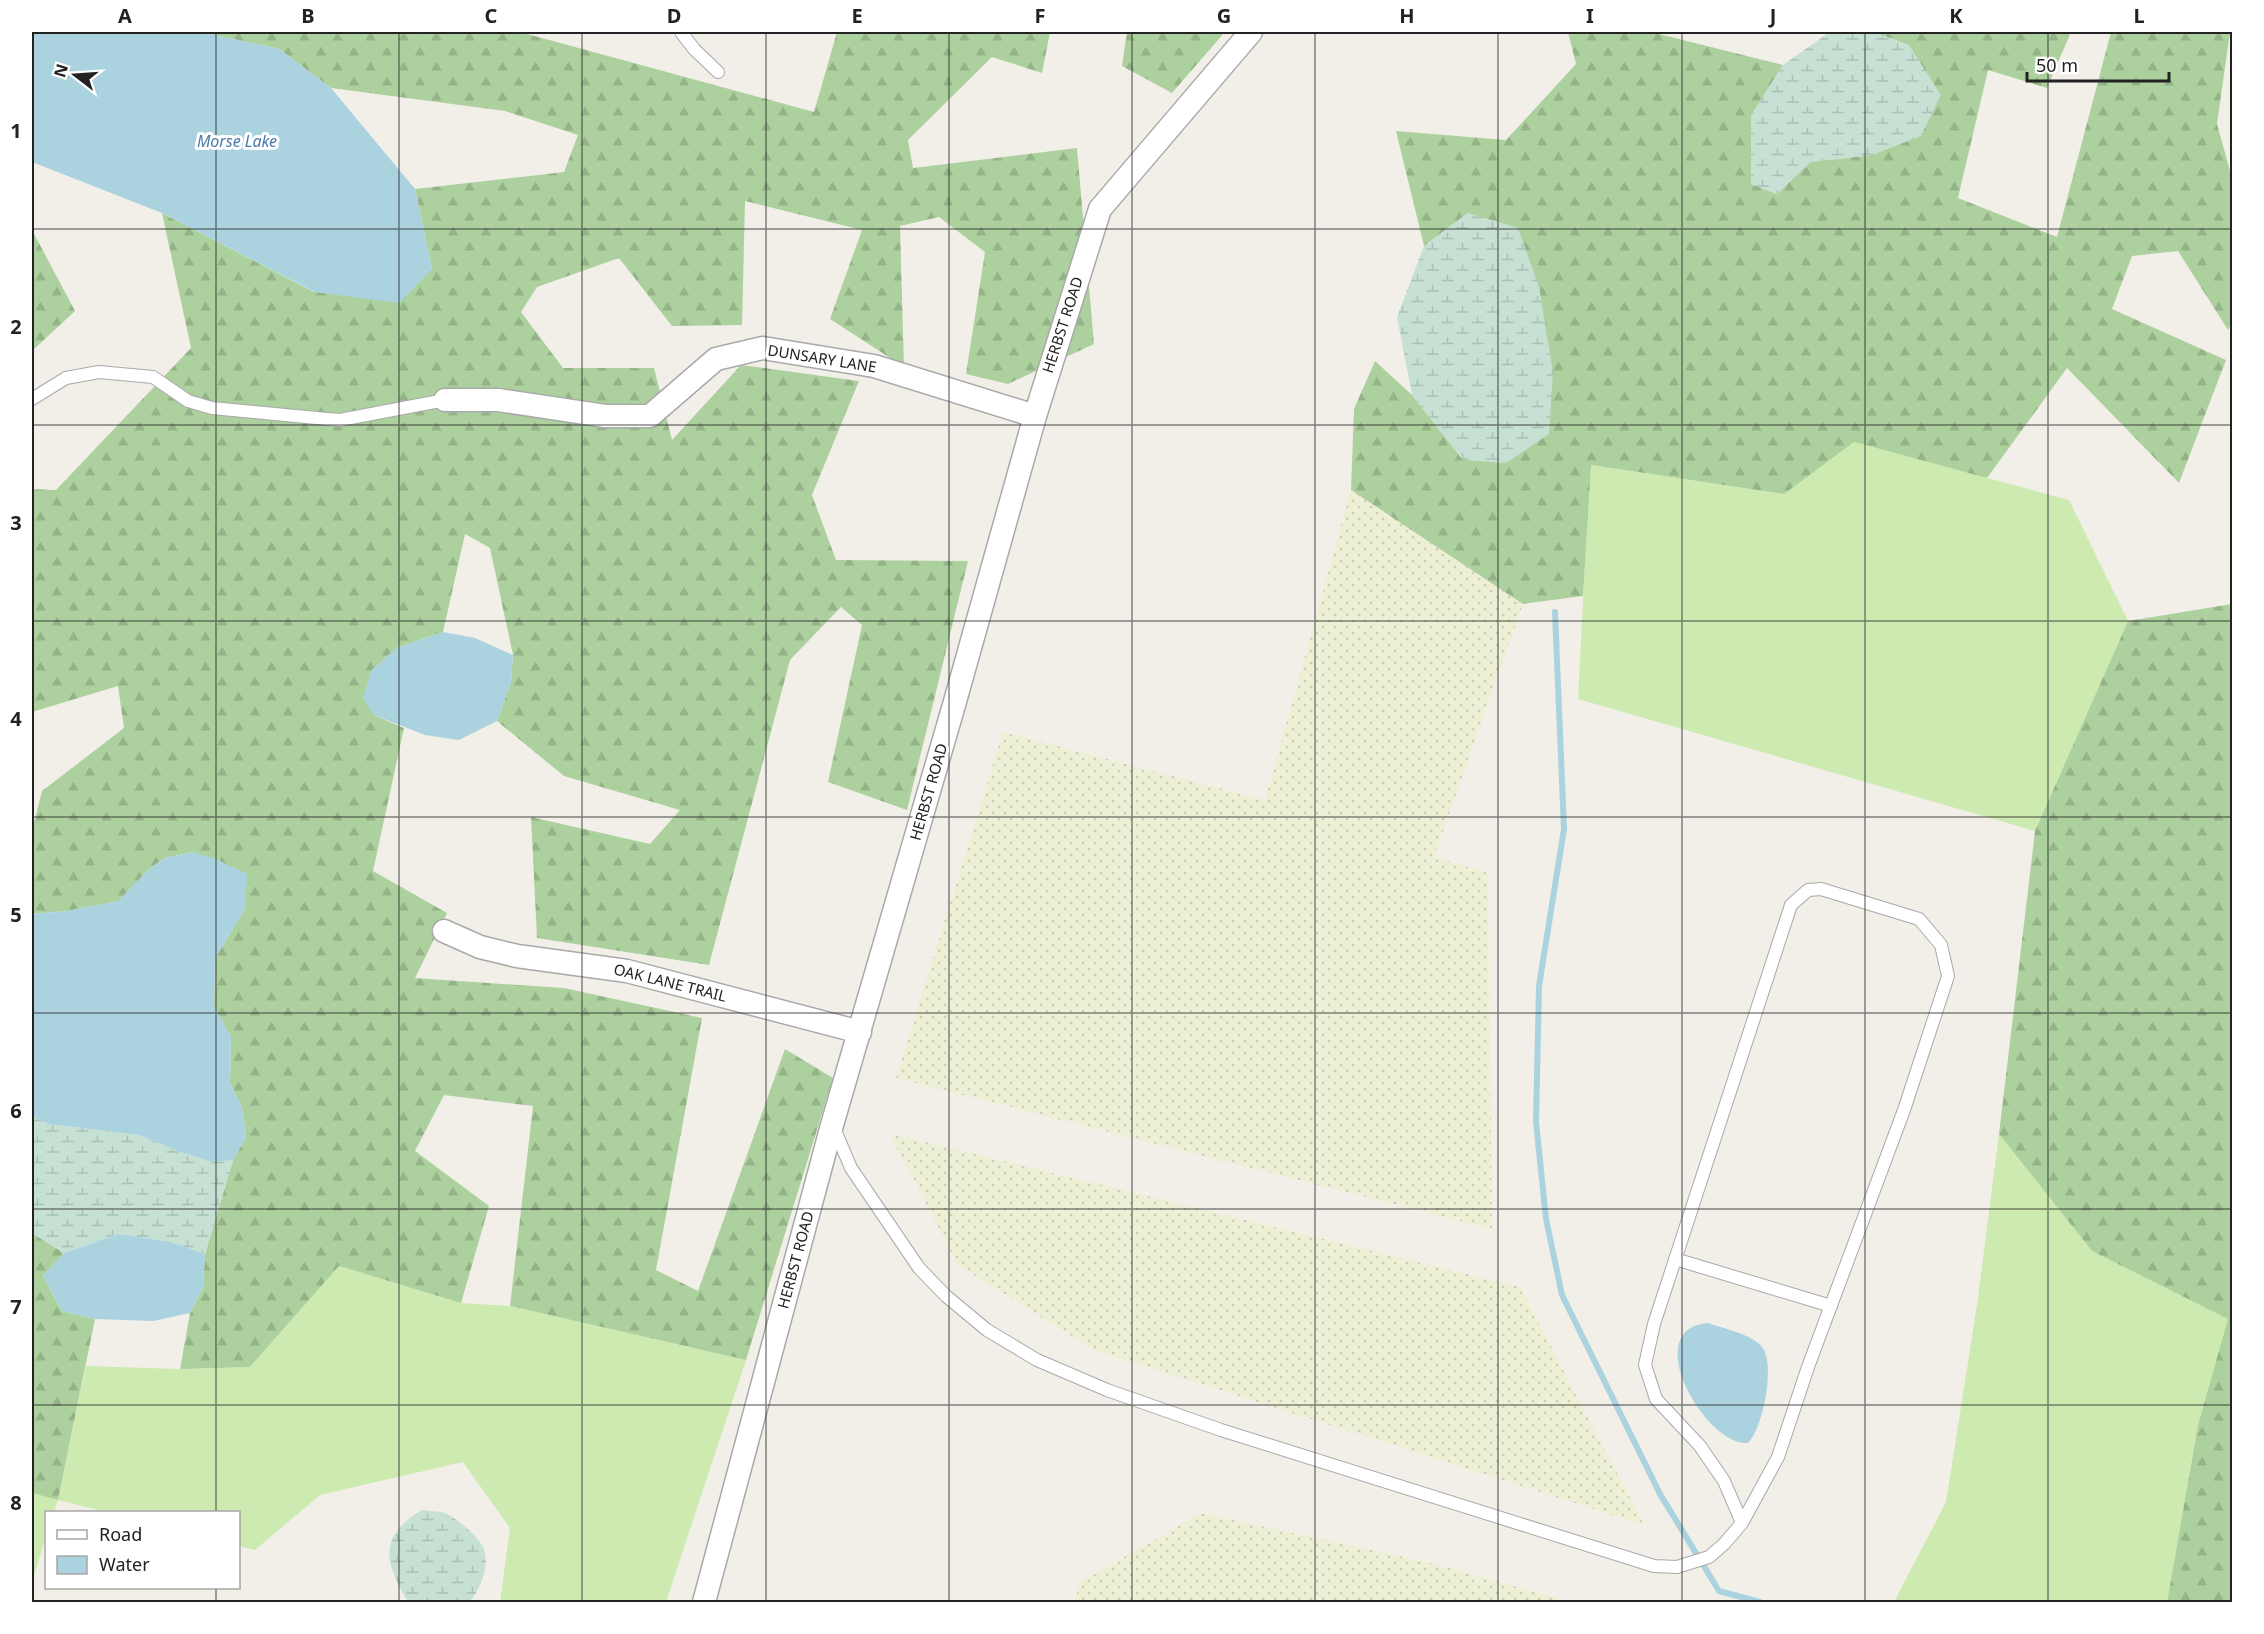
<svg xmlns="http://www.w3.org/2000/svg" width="2264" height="1634" font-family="'Noto Sans',sans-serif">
  <defs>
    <pattern id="farmland-dots" width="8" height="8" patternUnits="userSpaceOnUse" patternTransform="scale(1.5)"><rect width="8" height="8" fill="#eef0d5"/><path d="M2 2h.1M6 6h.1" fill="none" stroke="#ccceb7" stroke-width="1.8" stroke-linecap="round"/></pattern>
    <pattern id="forest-firs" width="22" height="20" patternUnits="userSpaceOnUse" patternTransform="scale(1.5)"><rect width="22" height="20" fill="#add19e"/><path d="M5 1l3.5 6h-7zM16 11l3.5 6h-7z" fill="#95b388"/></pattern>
    <pattern id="wetland-marsh" width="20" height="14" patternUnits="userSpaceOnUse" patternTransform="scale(1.5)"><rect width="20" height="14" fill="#c6e0d4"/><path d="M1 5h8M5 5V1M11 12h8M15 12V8" fill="none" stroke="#aac0b6"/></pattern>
  </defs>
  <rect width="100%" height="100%" fill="#f2efe9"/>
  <g fill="url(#farmland-dots)">
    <path d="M 1351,490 L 1523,604 L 1434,857 L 1488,873 L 1492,1229 L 896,1078 L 1003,732 L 1265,800 Z"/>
    <path d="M 889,1133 L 1520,1287 L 1644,1525 L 1094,1350 L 958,1265 Z"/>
    <path d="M 1201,1513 L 1431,1563 L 1571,1602 L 1075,1602 L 1079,1583 Z"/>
  </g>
  <g fill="#cdebb0">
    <path d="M 1854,442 L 2069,500 L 2128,621 L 2035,831 L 1578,699 L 1590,465 L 1783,494 Z"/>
    <path d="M 1999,1134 L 2092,1251 L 2229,1319 L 2198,1425 L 2167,1602 L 1894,1602 L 1946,1502 L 1977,1305 Z"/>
    <path d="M 339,1266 L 461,1303 L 510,1306 L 746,1360 L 666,1602 L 500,1602 L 510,1528 L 463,1462 L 320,1495 L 255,1550 L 239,1546 L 238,1512 L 106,1512 L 58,1500 L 54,1512 L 46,1512 L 46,1536 L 32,1583 L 32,1493 L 58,1500 L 86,1366 L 180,1369 L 250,1367 Z"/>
  </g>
  <g fill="url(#forest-firs)">
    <path d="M 201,32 L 520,32 L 814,112 L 837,32 L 1050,32 L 1042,73 L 992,57 L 908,140 L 913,168 L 1077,148 L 1094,344 L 1008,384 L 966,374 L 985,252 L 939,217 L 900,226 L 904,367 L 830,319 L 862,230 L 745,201 L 742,325 L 672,326 L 619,258 L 537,287 L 521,312 L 563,368 L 654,368 L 672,440 L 741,365 L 859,381 L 812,495 L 836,560 L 968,561 L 907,810 L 828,782 L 862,625 L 841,607 L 790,660 L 709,965 L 537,938 L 531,817 L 650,844 L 680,810 L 564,776 L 497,721 L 511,682 L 513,655 L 490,548 L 465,534 L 443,632 L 397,648 L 371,671 L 374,715 L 404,728 L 373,871 L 447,913 L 415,978 L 564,988 L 702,1018 L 656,1270 L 698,1291 L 785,1049 L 833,1078 L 746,1360 L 510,1306 L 533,1106 L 444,1095 L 415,1151 L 489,1206 L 461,1303 L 339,1266 L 250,1367 L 180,1369 L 190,1313 L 203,1287 L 205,1254 L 233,1160 L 246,1137 L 242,1108 L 230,1083 L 231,1037 L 214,1007 L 215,958 L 245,909 L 193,852 L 165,858 L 149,869 L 119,901 L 67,911 L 32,914 L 32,830 L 42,791 L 124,728 L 118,686 L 32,712 L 32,489 L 56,490 L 191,348 L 162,213 L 314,292 L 432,269 L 415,189 L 564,172 L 578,135 L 505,111 L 331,88 L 279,49 Z"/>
    <path d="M 1127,32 L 1225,32 L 1172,93 L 1122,66 Z"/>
    <path d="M 1568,32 L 1660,32 L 1659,34 L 1783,65 L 1751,116 L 1751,184 L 1777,194 L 1810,162 L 1872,155 L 1909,45 L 1873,32 L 2071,32 L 2047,88 L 1988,70 L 1958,198 L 2057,237 L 2111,32 L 2230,32 L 2217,124 L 2232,178 L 2232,322 L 2228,330 L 2178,251 L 2132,256 L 2112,309 L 2226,360 L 2179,483 L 2067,368 L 1987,478 L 1854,442 L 1784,494 L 1591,465 L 1583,596 L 1523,604 L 1351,490 L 1354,409 L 1375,361 L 1412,395 L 1463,460 L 1468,213 L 1424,246 L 1396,131 L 1506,140 L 1576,64 Z"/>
    <path d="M 32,230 L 75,311 L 32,351 Z"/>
    <path d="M 2232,604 L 2232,1602 L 2167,1602 L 2198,1425 L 2228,1319 L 2092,1251 L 1999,1134 L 2035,831 L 2128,621 Z"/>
    <path d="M 32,1233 L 64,1253 L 43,1276 L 62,1311 L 95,1319 L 58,1500 L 32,1493 Z"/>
  </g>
  <g fill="url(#wetland-marsh)">
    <path d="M 1830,32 L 1873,32 L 1909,45 L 1941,95 L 1921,136 L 1872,155 L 1810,162 L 1777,194 L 1751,184 L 1751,115 L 1783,65 Z"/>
    <path d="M 1468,213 L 1518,228 L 1539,287 L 1553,372 L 1549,434 L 1506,463 L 1463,460 L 1412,395 L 1397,317 L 1424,246 Z"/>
    <path d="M 32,1116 L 49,1124 L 139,1135 L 178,1151 L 212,1162 L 233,1160 L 205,1254 L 171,1242 L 119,1234 L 64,1253 L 32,1233 Z"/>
    <path d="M 422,1510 C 429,1511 438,1511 445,1513 C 456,1518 478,1536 483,1547 C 491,1563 480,1591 469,1602 L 409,1602 C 403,1595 399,1586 395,1577 C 381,1545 394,1527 422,1510 Z"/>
  </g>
  <g fill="#aad3df">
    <path d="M 32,32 L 201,32 L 279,49 L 331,88 L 415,189 L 432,269 L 399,303 L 315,292 L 162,213 L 32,162 Z"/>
    <path d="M 443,632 L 475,638 L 513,655 L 511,682 L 497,721 L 459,740 L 425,735 L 374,715 L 363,698 L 371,671 L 397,648 Z"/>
    <path d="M 193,852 L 218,860 L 247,874 L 245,909 L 215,958 L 214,1007 L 231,1037 L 230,1083 L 242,1108 L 246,1137 L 233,1160 L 212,1162 L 178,1151 L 139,1135 L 49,1124 L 32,1116 L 32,914 L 67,911 L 118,901 L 149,869 L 165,858 Z"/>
    <path d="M 119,1234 L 171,1242 L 205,1254 L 203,1287 L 190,1313 L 153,1321 L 95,1319 L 62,1311 L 43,1276 L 64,1253 Z"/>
    <path d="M 1708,1323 C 1722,1328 1754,1335 1762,1347 C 1776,1364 1763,1429 1748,1443 C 1707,1447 1637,1329 1708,1323 Z"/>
  </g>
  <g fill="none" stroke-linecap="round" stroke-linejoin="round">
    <path stroke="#aad3df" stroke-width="6" d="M 1555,612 L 1564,829 L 1539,986 L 1536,1122 L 1546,1219 L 1562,1295 L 1660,1494 L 1719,1591 L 1760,1602"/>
    <defs>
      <g id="service">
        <path d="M 681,32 L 694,49 L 718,72"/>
        <path d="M 32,399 L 66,378 L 99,372 L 153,377 L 188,401 L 212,408 L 327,419 L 340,420 L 445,400"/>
        <path d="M 834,1128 L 851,1168 L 919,1268 L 946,1296 L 987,1330 L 1037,1360 L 1107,1390 L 1221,1430 L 1654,1566 L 1677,1567 L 1709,1557 L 1724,1544 L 1742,1523 L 1778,1457 L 1808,1367 L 1904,1110 L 1948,976 L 1941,945 L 1919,919 L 1821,889 L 1808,890 L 1791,905 L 1654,1324 L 1645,1365 L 1656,1399 L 1700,1446 L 1724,1481 L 1742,1523"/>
        <path d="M 1675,1259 L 1831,1306"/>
      </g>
      <g id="minor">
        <path d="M 445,400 L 498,400 L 605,416 L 650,416 L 716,359 L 763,348 L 874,366 L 1035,416"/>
        <path d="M 444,931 L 480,947 L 517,956 L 627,971 L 860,1032"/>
        <path d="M 704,1602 L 832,1125 L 954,705 L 1035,416 L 1100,209 L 1251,32"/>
      </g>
    </defs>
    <use href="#service" stroke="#a9a9a9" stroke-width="14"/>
    <use href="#minor" stroke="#a9a9a9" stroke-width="25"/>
    <use href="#service" stroke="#fff" stroke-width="12"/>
    <use href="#minor" stroke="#fff" stroke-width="22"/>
  </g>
  <path fill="none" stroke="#222" stroke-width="1.5" stroke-opacity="0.55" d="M 216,32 L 216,1512M 399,32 L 399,1602M 582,32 L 582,1602M 766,32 L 766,1602M 949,32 L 949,1602M 1132,32 L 1132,1602M 1315,32 L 1315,1602M 1498,32 L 1498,1602M 1682,32 L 1682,1602M 1865,32 L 1865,1602M 2048,32 L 2048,1602M 32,229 L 2232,229M 32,425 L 2232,425M 32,621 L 2232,621M 32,817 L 2232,817M 32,1013 L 2232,1013M 32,1209 L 2232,1209M 32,1405 L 2232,1405M 216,1588 L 216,1602"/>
  <g text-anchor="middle" stroke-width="6" stroke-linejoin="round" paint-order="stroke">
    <g font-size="15" fill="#222" stroke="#fff">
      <text transform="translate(1063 325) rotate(-72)" y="5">HERBST ROAD</text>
      <text transform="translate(822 359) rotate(9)" y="5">DUNSARY LANE</text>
      <text transform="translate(929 792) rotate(-74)" y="5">HERBST ROAD</text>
      <text transform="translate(670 983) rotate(14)" y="5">OAK LANE TRAIL</text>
      <text transform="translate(796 1260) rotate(-75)" y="5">HERBST ROAD</text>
    </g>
    <g font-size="16" font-style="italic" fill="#4a7aab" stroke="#fff">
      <text x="237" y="147">Morse Lake</text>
    </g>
  </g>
  <rect width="2264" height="1634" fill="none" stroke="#ffffff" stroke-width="66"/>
  <rect x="45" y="1511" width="195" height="78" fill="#ffffff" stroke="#a7a7a7" stroke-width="1.5"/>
  <rect x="57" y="1530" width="30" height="9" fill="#ffffff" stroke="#a7a7a7" stroke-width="1.5"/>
  <text x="99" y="1541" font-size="18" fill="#222222">Road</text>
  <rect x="57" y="1556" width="30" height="18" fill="#aad3df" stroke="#a7a7a7" stroke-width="1.5"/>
  <text x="99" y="1571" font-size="18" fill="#222222">Water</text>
  <g transform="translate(75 75) rotate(287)" stroke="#ffffff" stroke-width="4.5" paint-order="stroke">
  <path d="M0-4.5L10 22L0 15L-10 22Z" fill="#222222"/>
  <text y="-9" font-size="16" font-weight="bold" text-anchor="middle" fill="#222222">N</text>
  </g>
  <path d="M2027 72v9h142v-9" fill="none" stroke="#222222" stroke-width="3"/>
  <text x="2036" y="72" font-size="18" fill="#222222" stroke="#ffffff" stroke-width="4.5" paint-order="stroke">50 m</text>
  <rect x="33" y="33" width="2198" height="1568" fill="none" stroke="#222" stroke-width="2"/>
  <g font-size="20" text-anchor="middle" font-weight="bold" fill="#222">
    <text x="125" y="23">A</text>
    <text x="308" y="23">B</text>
    <text x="491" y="23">C</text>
    <text x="674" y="23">D</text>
    <text x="857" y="23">E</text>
    <text x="1040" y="23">F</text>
    <text x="1224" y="23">G</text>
    <text x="1407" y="23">H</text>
    <text x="1590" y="23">I</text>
    <text x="1773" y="23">J</text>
    <text x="1956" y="23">K</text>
    <text x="2139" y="23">L</text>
    <text x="16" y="138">1</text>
    <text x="16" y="334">2</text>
    <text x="16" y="530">3</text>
    <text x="16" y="726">4</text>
    <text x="16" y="922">5</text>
    <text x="16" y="1118">6</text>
    <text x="16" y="1314">7</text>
    <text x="16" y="1510">8</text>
  </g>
</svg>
